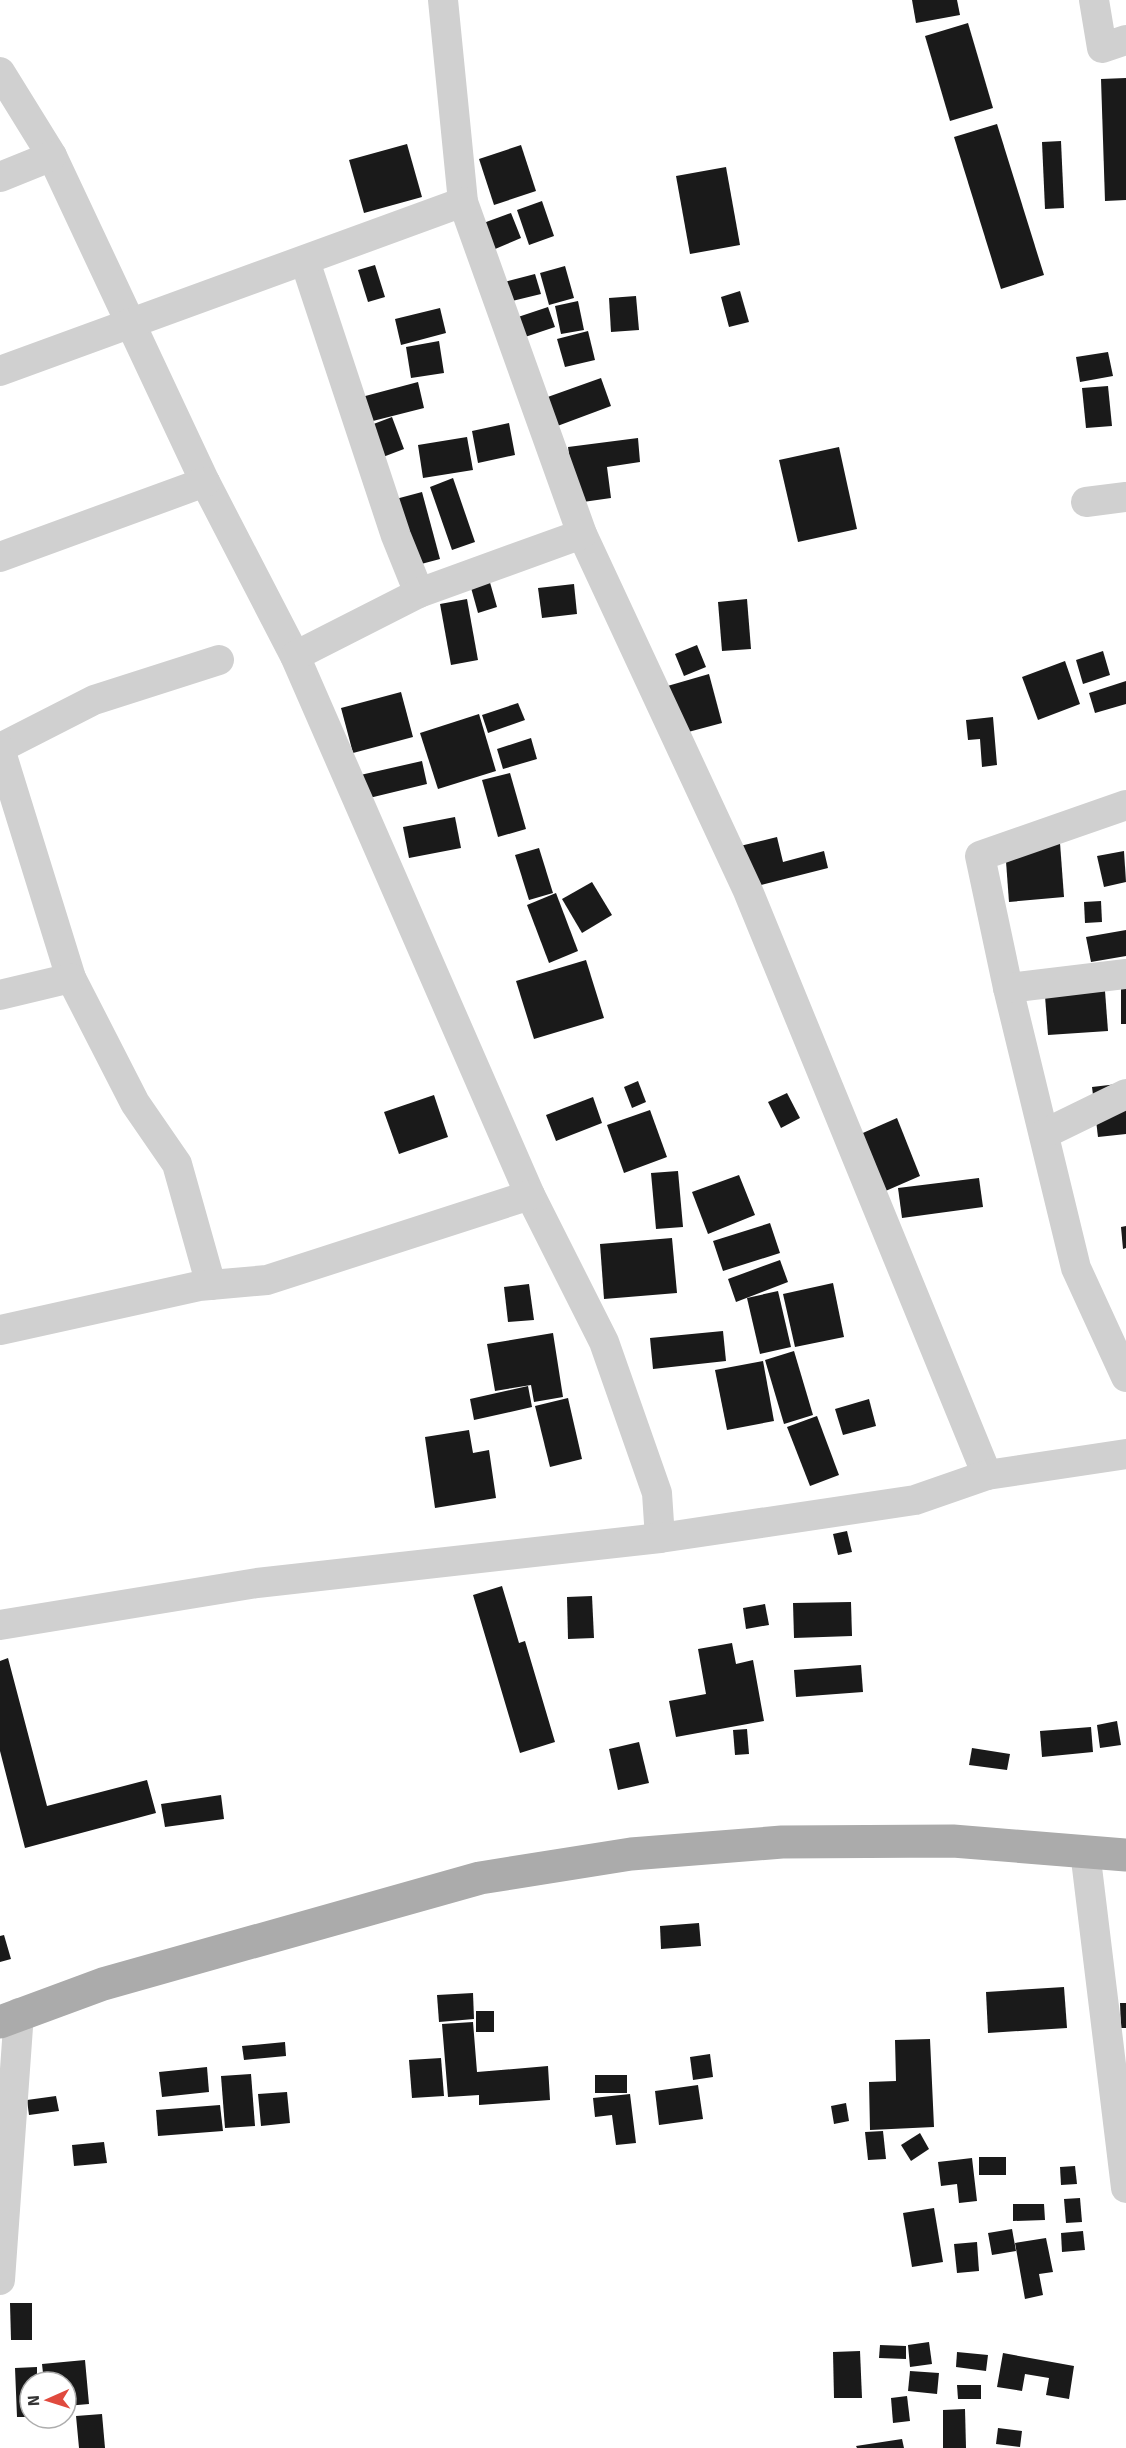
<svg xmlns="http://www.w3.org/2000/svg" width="1126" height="2448" font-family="Signika,sans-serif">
  <rect width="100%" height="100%" fill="#fff"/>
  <g fill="#1a1a1a">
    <path d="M 912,0 L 957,0 L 960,15 L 916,23 Z"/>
    <path d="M 968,23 L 993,108 L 950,121 L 925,36 Z"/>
    <path d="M 1126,78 L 1126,200 L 1105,201 L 1101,79 Z"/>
    <path d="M 997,124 L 1044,275 L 1001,289 L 954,137 Z"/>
    <path d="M 1061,141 L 1064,208 L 1045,209 L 1042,142 Z"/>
    <path d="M 407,144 L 422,197 L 364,213 L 349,160 Z"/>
    <path d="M 521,145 L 536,191 L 494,205 L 479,159 Z"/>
    <path d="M 726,167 L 740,245 L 690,254 L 676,176 Z"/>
    <path d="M 542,201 L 554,236 L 529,245 L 517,210 Z"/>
    <path d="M 511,213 L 521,238 L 488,252 L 478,225 Z"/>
    <path d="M 375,265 L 385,297 L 368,302 L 358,270 Z"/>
    <path d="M 565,266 L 574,298 L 549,305 L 540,273 Z"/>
    <path d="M 535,274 L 541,294 L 508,302 L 504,282 Z"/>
    <path d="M 740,291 L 749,322 L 729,327 L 721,297 Z"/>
    <path d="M 636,296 L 639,330 L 611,332 L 609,298 Z"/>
    <path d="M 578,301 L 584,330 L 561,334 L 555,306 Z"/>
    <path d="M 548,307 L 555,327 L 525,337 L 518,317 Z"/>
    <path d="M 440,308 L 446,333 L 401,345 L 395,319 Z"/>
    <path d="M 588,331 L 595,360 L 565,367 L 557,339 Z"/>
    <path d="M 439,341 L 444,373 L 411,378 L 406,347 Z"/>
    <path d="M 1108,352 L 1113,376 L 1080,382 L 1076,357 Z"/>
    <path d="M 601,378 L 611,406 L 552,428 L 542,399 Z"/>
    <path d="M 418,382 L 424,408 L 361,424 L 354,399 Z"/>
    <path d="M 1108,386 L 1112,426 L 1086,428 L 1082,388 Z"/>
    <path d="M 392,417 L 404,449 L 375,460 L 363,428 Z"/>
    <path d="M 509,423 L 515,455 L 478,463 L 472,431 Z"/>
    <path d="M 467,437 L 473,470 L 423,478 L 418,445 Z"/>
    <path d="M 638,438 L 640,462 L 607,467 L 611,498 L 576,503 L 568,447 Z"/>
    <path d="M 839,447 L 857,529 L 798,542 L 779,460 Z"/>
    <path d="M 453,478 L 475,542 L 452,550 L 430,487 Z"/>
    <path d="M 422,492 L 440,559 L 410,567 L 392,500 Z"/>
    <path d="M 487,572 L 497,607 L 478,613 L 468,577 Z"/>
    <path d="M 574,584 L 577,614 L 542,618 L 538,588 Z"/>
    <path d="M 467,599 L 478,660 L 451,665 L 440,604 Z"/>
    <path d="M 747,599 L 751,649 L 722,651 L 718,602 Z"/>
    <path d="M 697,645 L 706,667 L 684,676 L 675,654 Z"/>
    <path d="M 1103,651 L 1110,675 L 1083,684 L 1076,660 Z"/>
    <path d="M 1065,661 L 1080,704 L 1038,720 L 1022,677 Z"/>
    <path d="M 709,674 L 722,723 L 677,735 L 664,687 Z"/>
    <path d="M 1126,681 L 1126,704 L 1095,713 L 1089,693 Z"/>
    <path d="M 401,692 L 413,737 L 353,753 L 341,708 Z"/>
    <path d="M 518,703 L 525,720 L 488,733 L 482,715 Z"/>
    <path d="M 479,714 L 496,771 L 438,789 L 420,733 Z"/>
    <path d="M 993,717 L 997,765 L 982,767 L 980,739 L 968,740 L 966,720 Z"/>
    <path d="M 531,738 L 537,759 L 503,769 L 497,749 Z"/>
    <path d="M 422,761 L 427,784 L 361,800 L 356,776 Z"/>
    <path d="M 510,773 L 526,829 L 498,837 L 482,780 Z"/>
    <path d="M 455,817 L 461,848 L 409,858 L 403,827 Z"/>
    <path d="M 777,837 L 783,862 L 824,851 L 828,868 L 749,888 L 740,846 Z"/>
    <path d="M 1060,843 L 1064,897 L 1009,902 L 1005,848 Z"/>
    <path d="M 539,848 L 553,893 L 529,900 L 515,855 Z"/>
    <path d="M 1124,851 L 1126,882 L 1104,887 L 1097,856 Z"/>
    <path d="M 592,882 L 612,915 L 582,933 L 562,899 Z"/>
    <path d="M 556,893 L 578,951 L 549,963 L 527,905 Z"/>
    <path d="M 1101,901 L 1102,922 L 1085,923 L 1084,902 Z"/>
    <path d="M 1126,930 L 1126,956 L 1091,962 L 1086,937 Z"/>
    <path d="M 586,960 L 604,1018 L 534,1039 L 516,981 Z"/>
    <rect x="1121" y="986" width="5" height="38"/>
    <path d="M 1105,991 L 1108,1031 L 1048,1035 L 1045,996 Z"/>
    <path d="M 638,1081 L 646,1102 L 632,1108 L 624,1087 Z"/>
    <path d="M 1126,1083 L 1126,1134 L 1098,1137 L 1092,1087 Z"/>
    <path d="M 787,1093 L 800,1118 L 781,1128 L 768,1102 Z"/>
    <path d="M 434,1095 L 448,1137 L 399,1154 L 384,1112 Z"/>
    <path d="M 593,1097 L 602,1123 L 556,1141 L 546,1115 Z"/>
    <path d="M 650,1110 L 667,1157 L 624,1173 L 607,1125 Z"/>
    <path d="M 897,1118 L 920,1176 L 881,1193 L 856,1136 Z"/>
    <path d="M 678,1171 L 683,1227 L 656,1229 L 651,1173 Z"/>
    <path d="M 739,1175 L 755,1215 L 708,1234 L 692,1192 Z"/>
    <path d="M 979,1178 L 983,1207 L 902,1218 L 898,1188 Z"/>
    <path d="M 770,1223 L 780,1253 L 723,1271 L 713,1241 Z"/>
    <path d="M 1126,1226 L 1126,1248 L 1123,1249 L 1121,1227 Z"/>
    <path d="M 672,1238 L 677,1293 L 604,1299 L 600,1244 Z"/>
    <path d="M 780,1260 L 788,1282 L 736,1302 L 728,1279 Z"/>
    <path d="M 833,1283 L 844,1337 L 795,1347 L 783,1294 Z"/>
    <path d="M 529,1284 L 534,1320 L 508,1322 L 504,1287 Z"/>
    <path d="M 778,1291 L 791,1347 L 760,1354 L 747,1298 Z"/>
    <path d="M 723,1331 L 726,1361 L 653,1369 L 650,1338 Z"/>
    <path d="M 553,1333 L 563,1397 L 534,1402 L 531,1385 L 495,1391 L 487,1344 Z"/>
    <path d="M 794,1351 L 813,1415 L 784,1424 L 765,1360 Z"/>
    <path d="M 763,1361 L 774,1421 L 727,1430 L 715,1370 Z"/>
    <path d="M 528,1386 L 532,1407 L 474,1420 L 470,1399 Z"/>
    <path d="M 568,1398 L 582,1459 L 550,1467 L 535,1406 Z"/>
    <path d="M 869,1399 L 876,1426 L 843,1435 L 835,1409 Z"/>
    <path d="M 817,1416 L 839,1475 L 810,1486 L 787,1427 Z"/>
    <path d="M 469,1430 L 473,1453 L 489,1450 L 496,1498 L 435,1508 L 425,1437 Z"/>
    <path d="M 847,1531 L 852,1552 L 838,1555 L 833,1534 Z"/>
    <path d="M 502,1586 L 519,1643 L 525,1641 L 555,1742 L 520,1753 L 473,1595 Z"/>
    <path d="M 592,1596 L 594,1638 L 568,1639 L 567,1597 Z"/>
    <path d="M 851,1602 L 852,1636 L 794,1638 L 793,1603 Z"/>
    <path d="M 765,1604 L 769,1625 L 746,1629 L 743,1608 Z"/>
    <path d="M 732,1643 L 736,1664 L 753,1660 L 764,1721 L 676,1737 L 669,1701 L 706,1694 L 698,1649 Z"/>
    <path d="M 8,1658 L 47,1806 L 147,1780 L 156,1813 L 25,1848 L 0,1751 L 0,1661 Z"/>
    <path d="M 861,1665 L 863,1692 L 796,1697 L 794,1670 Z"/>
    <path d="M 1117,1721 L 1121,1745 L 1100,1748 L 1097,1725 Z"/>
    <path d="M 1091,1727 L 1093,1752 L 1042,1757 L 1040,1731 Z"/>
    <path d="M 747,1729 L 749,1754 L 735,1755 L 733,1730 Z"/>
    <path d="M 639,1742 L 649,1783 L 618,1790 L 609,1749 Z"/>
    <path d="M 972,1748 L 1010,1754 L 1007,1770 L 969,1765 Z"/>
    <path d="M 221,1795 L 224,1819 L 165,1827 L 161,1804 Z"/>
    <path d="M 699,1923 L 701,1946 L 661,1949 L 660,1926 Z"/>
    <path d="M 4,1935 L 11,1959 L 0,1962 L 0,1936 Z"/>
    <path d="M 1064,1987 L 1067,2028 L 988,2033 L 986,1992 Z"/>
    <path d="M 473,1993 L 474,2019 L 439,2022 L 437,1995 Z"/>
    <path d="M 1120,2003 L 1126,2003 L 1126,2028 L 1121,2028 Z"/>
    <rect x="476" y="2011" width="18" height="21"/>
    <path d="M 473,2022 L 477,2072 L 548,2066 L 550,2100 L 479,2105 L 479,2095 L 448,2097 L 442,2024 Z"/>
    <path d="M 930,2039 L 934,2127 L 870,2130 L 869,2082 L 896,2081 L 895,2040 Z"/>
    <path d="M 285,2042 L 286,2056 L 244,2060 L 242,2046 Z"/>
    <path d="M 710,2054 L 713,2077 L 693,2080 L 690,2057 Z"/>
    <path d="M 441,2058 L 444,2096 L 412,2098 L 409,2060 Z"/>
    <path d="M 207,2067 L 209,2092 L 162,2097 L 159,2072 Z"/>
    <path d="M 251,2074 L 255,2126 L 225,2128 L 221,2076 Z"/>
    <rect x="595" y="2075" width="32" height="18"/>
    <path d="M 698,2085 L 703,2119 L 659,2125 L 655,2091 Z"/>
    <path d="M 287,2092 L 290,2123 L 261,2126 L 258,2094 Z"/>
    <path d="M 630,2094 L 636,2143 L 616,2145 L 612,2115 L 595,2117 L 593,2098 Z"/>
    <path d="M 56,2096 L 59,2111 L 29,2115 L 27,2100 Z"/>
    <path d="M 846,2103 L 849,2121 L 834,2124 L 831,2106 Z"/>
    <path d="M 220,2105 L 223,2131 L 158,2136 L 156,2110 Z"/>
    <path d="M 883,2131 L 886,2159 L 868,2160 L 865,2132 Z"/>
    <path d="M 920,2133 L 929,2149 L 911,2161 L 901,2145 Z"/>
    <path d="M 104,2142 L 107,2163 L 74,2166 L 72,2145 Z"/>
    <rect x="979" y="2157" width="27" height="18"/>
    <path d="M 972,2158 L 977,2201 L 959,2203 L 957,2184 L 941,2186 L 938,2162 Z"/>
    <path d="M 1075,2166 L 1077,2184 L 1061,2185 L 1060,2167 Z"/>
    <path d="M 1080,2198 L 1082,2222 L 1066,2223 L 1064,2199 Z"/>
    <path d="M 1013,2204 L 1044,2204 L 1045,2220 L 1013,2221 Z"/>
    <path d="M 934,2208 L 943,2262 L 912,2267 L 903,2213 Z"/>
    <path d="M 1012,2229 L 1016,2251 L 992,2255 L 988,2233 Z"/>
    <path d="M 1083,2231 L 1085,2250 L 1062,2252 L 1061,2233 Z"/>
    <path d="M 1046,2238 L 1053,2272 L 1039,2274 L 1043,2295 L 1025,2299 L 1015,2243 Z"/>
    <path d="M 977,2242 L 979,2271 L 957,2273 L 954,2244 Z"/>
    <path d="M 10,2303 L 32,2303 L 32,2340 L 11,2340 Z"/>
    <path d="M 929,2342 L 932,2364 L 910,2367 L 908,2345 Z"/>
    <path d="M 880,2345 L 906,2346 L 906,2359 L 879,2358 Z"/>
    <path d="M 860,2351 L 862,2398 L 834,2398 L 833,2352 Z"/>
    <path d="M 957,2352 L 988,2355 L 986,2371 L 956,2367 Z"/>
    <path d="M 1003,2353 L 1074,2366 L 1069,2399 L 1046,2395 L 1049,2378 L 1025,2374 L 1022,2391 L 997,2387 Z"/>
    <path d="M 85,2360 L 89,2404 L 66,2406 L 66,2382 L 44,2382 L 42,2364 Z"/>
    <path d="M 37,2367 L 37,2382 L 30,2382 L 30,2417 L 17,2417 L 15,2368 Z"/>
    <path d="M 910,2371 L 939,2373 L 937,2394 L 908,2391 Z"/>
    <path d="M 957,2385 L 981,2385 L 981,2399 L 958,2399 Z"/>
    <path d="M 907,2396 L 910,2421 L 893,2423 L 891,2398 Z"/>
    <path d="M 965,2409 L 966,2448 L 943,2448 L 943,2410 Z"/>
    <path d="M 102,2414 L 105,2448 L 79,2448 L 76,2416 Z"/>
    <path d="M 998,2428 L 1022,2431 L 1020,2447 L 996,2444 Z"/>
    <path d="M 902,2439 L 904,2448 L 857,2448 L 856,2446 Z"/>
  </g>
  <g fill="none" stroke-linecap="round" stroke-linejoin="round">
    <g stroke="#d0d0d0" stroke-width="30">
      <path d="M 443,0 L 463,202 L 582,534 L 748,891 L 987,1475"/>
      <path d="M 1094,0 L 1102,48 L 1126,40"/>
      <path d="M 0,72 L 52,156 L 205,482 L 295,656 L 530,1195 L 604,1342 L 657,1493 L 660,1538"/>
      <path d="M 0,177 L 52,156"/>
      <path d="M 305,261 L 396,536 L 419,593"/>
      <path d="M 0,371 L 463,202"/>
      <path d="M 1086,502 L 1126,497"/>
      <path d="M 0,557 L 205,482"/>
      <path d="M 295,656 L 419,593 L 582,534"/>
      <path d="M 0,748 L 94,700 L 219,660"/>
      <path d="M 0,749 L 71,978 L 135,1103 L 177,1164 L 211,1285"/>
      <path d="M 1126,805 L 980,856 L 1008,988 L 1076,1268 L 1126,1377"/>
      <path d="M 1008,988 L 1126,974"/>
      <path d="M 0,995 L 71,978"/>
      <path d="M 1044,1134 L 1126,1094"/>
      <path d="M 0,1330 L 199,1286 L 267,1280 L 530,1195"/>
      <path d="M 0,1625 L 257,1583 L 660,1538 L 915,1500 L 987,1475 L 1126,1454"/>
      <path d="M 1085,1851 L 1126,2188"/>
      <path d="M 0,2280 L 19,2013"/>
    </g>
    <path stroke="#ababab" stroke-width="33" d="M 0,2022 L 103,1984 L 480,1878 L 631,1854 L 782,1842 L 953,1841 L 1126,1855"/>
  </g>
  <g transform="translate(48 2400) rotate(267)"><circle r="28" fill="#ffffff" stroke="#adadad" stroke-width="1.5"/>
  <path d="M0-4.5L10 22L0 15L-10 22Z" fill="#e04a3e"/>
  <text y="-9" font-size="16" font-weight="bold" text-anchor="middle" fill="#333333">N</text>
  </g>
</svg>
